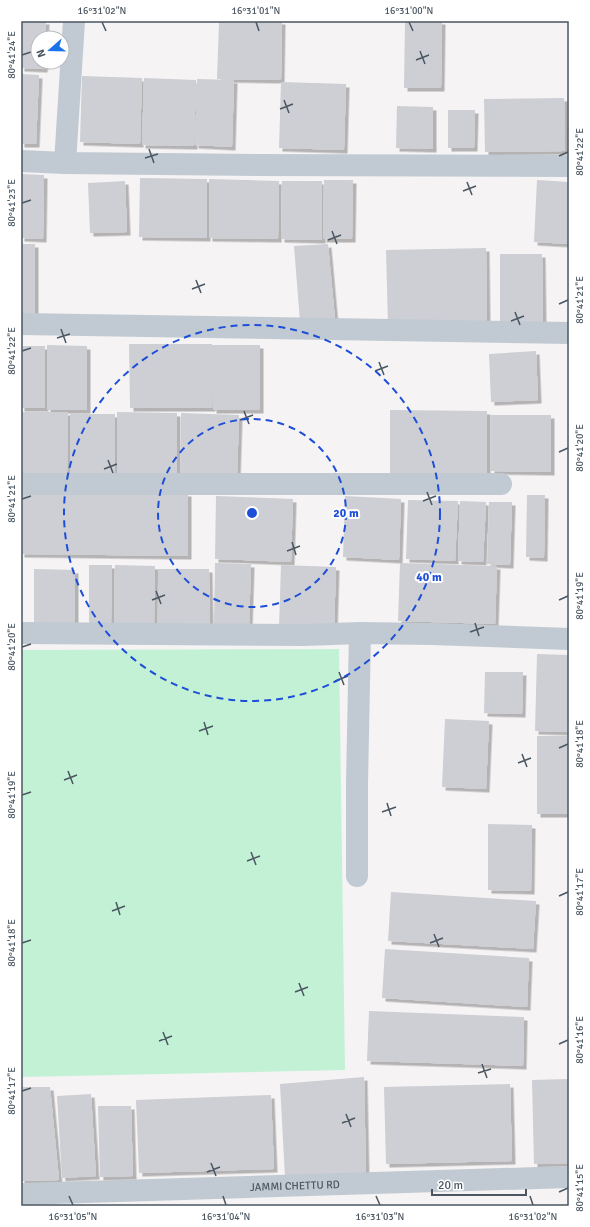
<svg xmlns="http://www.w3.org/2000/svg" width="590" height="1227" font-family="Signika,sans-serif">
  <defs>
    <filter id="shadow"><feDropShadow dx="3.5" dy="3.5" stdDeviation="0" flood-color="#0004"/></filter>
  </defs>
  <rect width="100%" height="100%" fill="#f5f3f3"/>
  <path fill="#c3f1d5" d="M 339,649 L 345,1070 L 21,1077 L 21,650 Z"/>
  <g fill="#cdcfd5" filter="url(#shadow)">
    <path d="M 21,21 L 46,21 L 45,38 L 38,38 L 38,62 L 45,62 L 44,69 L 21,68 Z"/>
    <path d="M 219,21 L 282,21 L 281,80 L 217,79 Z"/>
    <path d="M 405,21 L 442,21 L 441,88 L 404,88 Z"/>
    <path d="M 21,74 L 39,75 L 36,144 L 21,144 Z"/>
    <path d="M 82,76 L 142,78 L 140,144 L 80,142 Z"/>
    <path d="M 144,78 L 196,80 L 194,146 L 142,145 Z"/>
    <path d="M 197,79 L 234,80 L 232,147 L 195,145 Z"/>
    <path d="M 281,82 L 346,84 L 344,150 L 279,148 Z"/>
    <path d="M 564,98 L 565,151 L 485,152 L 484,99 Z"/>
    <path d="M 397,106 L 433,107 L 433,149 L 396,148 Z"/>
    <path d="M 448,110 L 475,110 L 474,148 L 448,148 Z"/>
    <path d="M 21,174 L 44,175 L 43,239 L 21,238 Z"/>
    <path d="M 140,178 L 207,179 L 207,238 L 139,237 Z"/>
    <path d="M 209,179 L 279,181 L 278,239 L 209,238 Z"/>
    <path d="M 324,180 L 353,180 L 352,239 L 323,239 Z"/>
    <path d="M 537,180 L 569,182 L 569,244 L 534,242 Z"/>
    <path d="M 125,181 L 127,232 L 90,233 L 88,183 Z"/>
    <path d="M 282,181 L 322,181 L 322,240 L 281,239 Z"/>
    <rect x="21" y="244" width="14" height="74"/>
    <path d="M 328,244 L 335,320 L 300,322 L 294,246 Z"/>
    <path d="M 486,248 L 487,324 L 388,326 L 386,250 Z"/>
    <path d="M 500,254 L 542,254 L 543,322 L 500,323 Z"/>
    <path d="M 129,344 L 212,344 L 212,408 L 130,408 Z"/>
    <path d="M 47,345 L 87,346 L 87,410 L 47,410 Z"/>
    <path d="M 212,345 L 260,345 L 260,410 L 213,410 Z"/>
    <rect x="21" y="346" width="24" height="62"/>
    <path d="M 536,351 L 538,400 L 491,402 L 489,354 Z"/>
    <path d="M 390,410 L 487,411 L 487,474 L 390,474 Z"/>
    <path d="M 21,412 L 68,412 L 67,473 L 21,473 Z"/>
    <path d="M 117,412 L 177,413 L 177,473 L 117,473 Z"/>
    <path d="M 181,413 L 239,415 L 237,477 L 180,476 Z"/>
    <path d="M 70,414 L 115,414 L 115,476 L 70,475 Z"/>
    <path d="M 491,415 L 551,415 L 551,472 L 491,471 Z"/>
    <path d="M 21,491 L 188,493 L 188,556 L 21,554 Z"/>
    <path d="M 527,495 L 545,495 L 544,558 L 526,557 Z"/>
    <path d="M 216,496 L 293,499 L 291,562 L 215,559 Z"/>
    <path d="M 345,496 L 401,499 L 399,560 L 343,557 Z"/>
    <path d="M 408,500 L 458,501 L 455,561 L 406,559 Z"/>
    <path d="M 460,501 L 486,502 L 483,562 L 458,561 Z"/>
    <path d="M 489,502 L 512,502 L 510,565 L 487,564 Z"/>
    <path d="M 215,563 L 251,564 L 249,626 L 214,625 Z"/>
    <path d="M 400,563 L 497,566 L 495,624 L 398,621 Z"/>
    <path d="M 89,565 L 112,565 L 111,624 L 89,624 Z"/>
    <path d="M 115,565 L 155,566 L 154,624 L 114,623 Z"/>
    <path d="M 281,565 L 336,567 L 334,629 L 279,627 Z"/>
    <path d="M 34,569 L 75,570 L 75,623 L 34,622 Z"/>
    <path d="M 158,569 L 209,569 L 210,624 L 158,623 Z"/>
    <path d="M 537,654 L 569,655 L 569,732 L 535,731 Z"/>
    <path d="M 485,672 L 523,672 L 522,714 L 484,713 Z"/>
    <path d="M 445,719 L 489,721 L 486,789 L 442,787 Z"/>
    <rect x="537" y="736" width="32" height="78"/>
    <path d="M 488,824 L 532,825 L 531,891 L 488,890 Z"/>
    <path d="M 391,892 L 536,901 L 533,949 L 388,941 Z"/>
    <path d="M 385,949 L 529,958 L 527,1007 L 382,998 Z"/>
    <path d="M 369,1011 L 524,1017 L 523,1066 L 367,1061 Z"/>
    <path d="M 364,1077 L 366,1175 L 285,1177 L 280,1084 Z"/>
    <path d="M 569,1079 L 569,1163 L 534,1164 L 532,1080 Z"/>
    <path d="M 510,1084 L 512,1161 L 386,1164 L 384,1087 Z"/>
    <path d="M 21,1087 L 50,1087 L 59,1180 L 21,1181 Z"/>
    <path d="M 91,1094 L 96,1176 L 62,1178 L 57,1096 Z"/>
    <path d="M 271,1095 L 274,1169 L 139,1173 L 136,1100 Z"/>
    <path d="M 98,1106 L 131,1106 L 133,1176 L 100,1177 Z"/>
  </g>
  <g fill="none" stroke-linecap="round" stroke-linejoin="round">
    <g stroke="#c1cad2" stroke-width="22">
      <path d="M 21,161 L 65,163 L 258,165 L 569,166"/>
      <path d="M 65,163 L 74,21"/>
      <path d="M 21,324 L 569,333"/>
      <path d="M 21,484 L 501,484"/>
      <path d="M 21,633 L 304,635 L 360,633 L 432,634 L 569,639"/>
      <path d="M 357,876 L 357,784 L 360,633"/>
      <path id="s1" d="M 21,1194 L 569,1177"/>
    </g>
  </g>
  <path fill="none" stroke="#4a5661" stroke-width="1.5" d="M 102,22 L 106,31M 256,22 L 259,31M 409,22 L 413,31M 420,51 L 425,64M 22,55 L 31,52M 416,60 L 429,55M 284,100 L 289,113M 280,109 L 293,104M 149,149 L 154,163M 559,156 L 568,152M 145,158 L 158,154M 467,182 L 472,195M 463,191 L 476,186M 22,203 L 31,200M 332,231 L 337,244M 328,240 L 341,235M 196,280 L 201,293M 192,289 L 205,284M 559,304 L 568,300M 515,312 L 520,325M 511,321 L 524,316M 61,329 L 66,343M 57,338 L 70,334M 22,351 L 31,348M 379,362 L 384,375M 375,371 L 388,366M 244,411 L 249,424M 240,420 L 253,415M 559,452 L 568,448M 108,460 L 113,473M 104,469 L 117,464M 427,492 L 432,505M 22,499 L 31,496M 423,501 L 436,496M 292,542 L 296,555M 287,551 L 300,546M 156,591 L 161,604M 152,600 L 165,595M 559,600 L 568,596M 475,623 L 479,636M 470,632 L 484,627M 22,647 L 31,644M 339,672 L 344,685M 335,681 L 348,676M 204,722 L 208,735M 199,731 L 213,726M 559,748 L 568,744M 522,754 L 527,767M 518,763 L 531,758M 68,771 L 73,784M 64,780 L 77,775M 22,795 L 31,792M 387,803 L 391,816M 382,812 L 396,807M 251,852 L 256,865M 247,861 L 260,856M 559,896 L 568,892M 116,902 L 120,915M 112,911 L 125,906M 434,934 L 439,947M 22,943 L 31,940M 430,943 L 443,938M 299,983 L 304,996M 295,992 L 308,987M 163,1032 L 168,1045M 159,1041 L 172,1036M 559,1044 L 568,1040M 482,1064 L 487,1078M 478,1073 L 491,1069M 22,1091 L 31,1088M 346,1114 L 351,1127M 342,1123 L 355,1118M 211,1163 L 216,1176M 207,1172 L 220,1167M 559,1192 L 568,1188M 69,1196 L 73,1205M 223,1196 L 226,1205M 376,1196 L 380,1205M 530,1196 L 533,1205"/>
  <g fill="none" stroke="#1d4ed8" stroke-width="2" stroke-dasharray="7 5">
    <circle cx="252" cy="513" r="94"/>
    <circle cx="252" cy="513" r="188"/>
  </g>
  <g text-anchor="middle" stroke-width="4" stroke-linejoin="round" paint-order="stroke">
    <g font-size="11" fill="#4a5661" stroke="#fff">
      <text dy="4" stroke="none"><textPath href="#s1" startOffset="274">JAMMI CHETTU RD</textPath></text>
    </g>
  </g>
  <circle cx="252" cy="513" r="6" fill="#1d4ed8" stroke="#fff" stroke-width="2"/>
  <g font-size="12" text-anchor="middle" font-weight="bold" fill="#1d4ed8" stroke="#fff" stroke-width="4" stroke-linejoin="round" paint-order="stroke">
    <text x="346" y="517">20 m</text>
    <text x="429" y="581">40 m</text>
  </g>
  <rect width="590" height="1227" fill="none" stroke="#ffffff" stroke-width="44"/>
  <g transform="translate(50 50) rotate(250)"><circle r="19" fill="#ffffff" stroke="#b7bbc0"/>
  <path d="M0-3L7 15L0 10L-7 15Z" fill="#1a73e8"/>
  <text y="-6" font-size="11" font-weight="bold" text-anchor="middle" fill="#4a5661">N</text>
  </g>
  <path d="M432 1189v6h94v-6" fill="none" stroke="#4a5661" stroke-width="2"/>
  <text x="438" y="1189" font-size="12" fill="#4a5661" stroke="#ffffff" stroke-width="3" paint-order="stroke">20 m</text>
  <rect x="22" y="22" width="546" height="1183" fill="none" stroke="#4a5661" stroke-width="1.5"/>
  <g font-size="10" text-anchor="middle" fill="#4a5661">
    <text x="102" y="14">16°31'02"N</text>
    <text x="256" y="14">16°31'01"N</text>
    <text x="409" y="14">16°31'00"N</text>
    <text transform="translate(11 55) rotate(-90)" y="4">80°41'24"E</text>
    <text transform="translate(579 152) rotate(-90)" y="4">80°41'22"E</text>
    <text transform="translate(11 203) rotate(-90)" y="4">80°41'23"E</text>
    <text transform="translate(579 300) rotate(-90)" y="4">80°41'21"E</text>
    <text transform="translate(11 351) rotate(-90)" y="4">80°41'22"E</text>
    <text transform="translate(579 448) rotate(-90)" y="4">80°41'20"E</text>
    <text transform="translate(11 499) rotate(-90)" y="4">80°41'21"E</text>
    <text transform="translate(579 596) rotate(-90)" y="4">80°41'19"E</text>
    <text transform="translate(11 647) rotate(-90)" y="4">80°41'20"E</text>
    <text transform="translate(579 744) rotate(-90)" y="4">80°41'18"E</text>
    <text transform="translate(11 795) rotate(-90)" y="4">80°41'19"E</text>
    <text transform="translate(579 892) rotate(-90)" y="4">80°41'17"E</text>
    <text transform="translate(11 943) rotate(-90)" y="4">80°41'18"E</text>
    <text transform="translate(579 1040) rotate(-90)" y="4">80°41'16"E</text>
    <text transform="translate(11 1091) rotate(-90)" y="4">80°41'17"E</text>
    <text transform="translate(579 1188) rotate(-90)" y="4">80°41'15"E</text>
    <text x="73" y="1220">16°31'05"N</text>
    <text x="226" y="1220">16°31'04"N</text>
    <text x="380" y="1220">16°31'03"N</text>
    <text x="533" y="1220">16°31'02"N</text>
  </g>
</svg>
